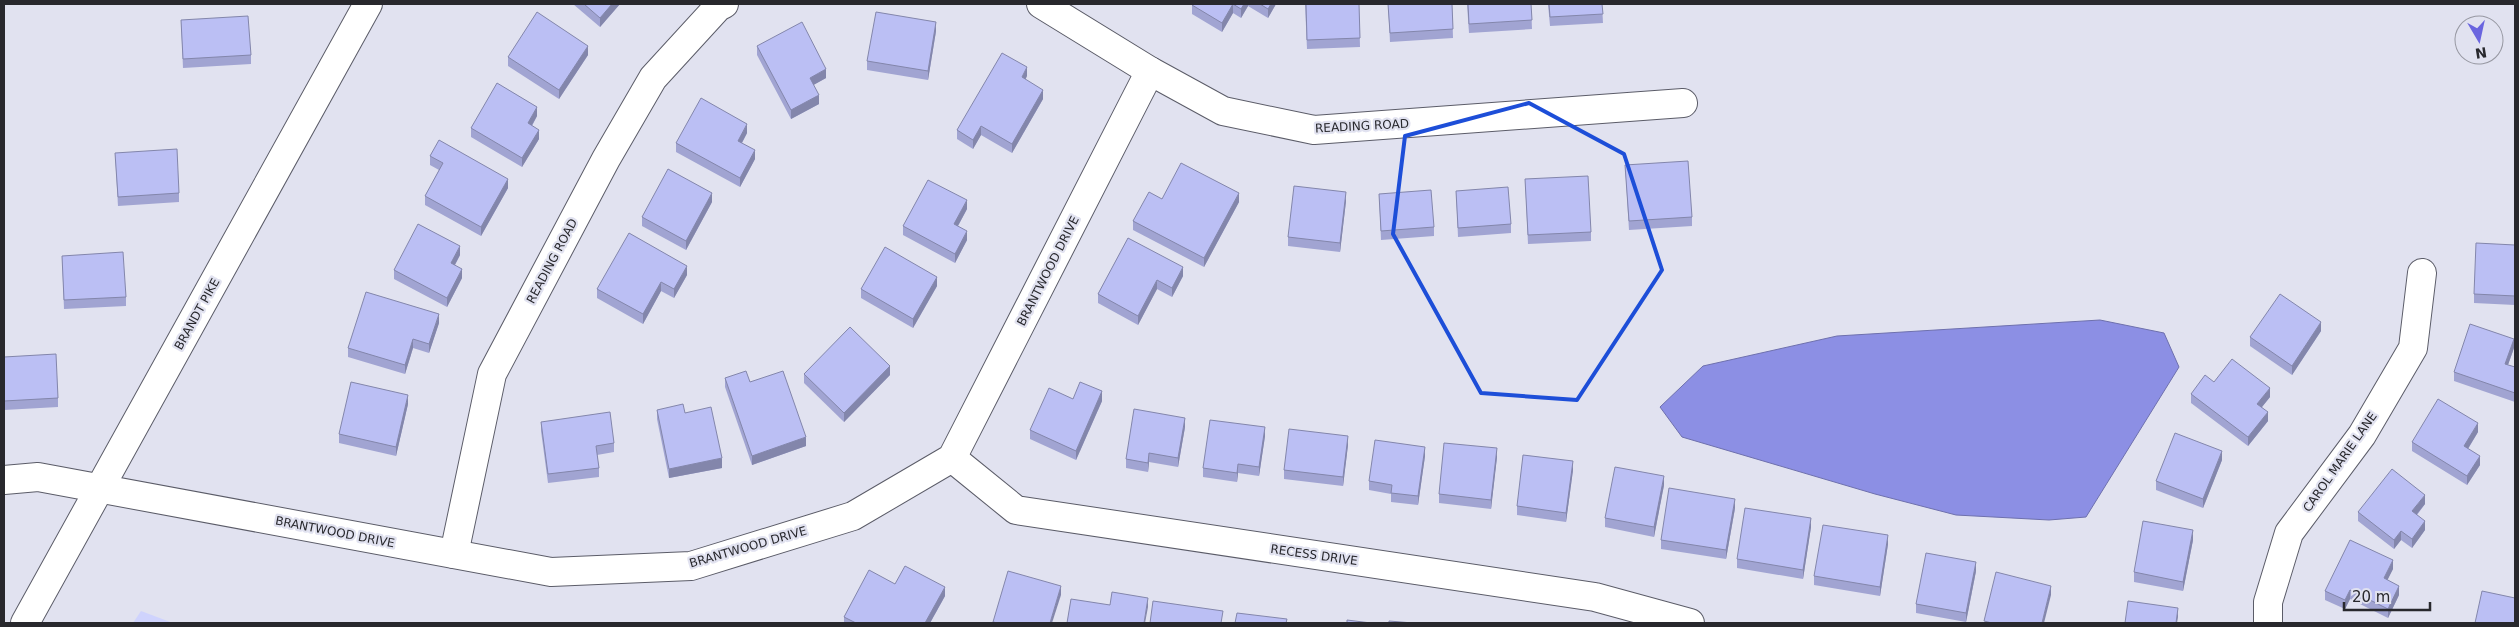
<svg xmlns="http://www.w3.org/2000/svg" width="2519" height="627" font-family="'DejaVu Sans',sans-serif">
  <rect width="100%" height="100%" fill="#e1e2f0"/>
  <path fill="#cfd3fd" d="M 141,611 L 173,623 L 133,623 Z"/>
  <path fill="#8c8fe4" stroke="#6e70ad" d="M 2100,320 L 2164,333 L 2179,367 L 2086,517 L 2049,520 L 1956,515 L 1875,494 L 1682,437 L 1660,407 L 1703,366 L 1837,336 Z"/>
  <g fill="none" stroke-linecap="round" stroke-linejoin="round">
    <defs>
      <g id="street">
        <path d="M 1041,4 L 1150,71 L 1223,111 L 1314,130 L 1683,103"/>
        <path d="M 952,458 L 1016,510 L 1595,597 L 1690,623"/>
        <path d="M 4,480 L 38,477 L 551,572 L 691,566 L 853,516 L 952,458 L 1150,71"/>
        <path d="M 454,554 L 492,374 L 606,159 L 653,78 L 718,7 L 724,4"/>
        <path d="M 2268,623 L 2268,602 L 2289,533 L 2362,435 L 2413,348 L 2422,273"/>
      </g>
      <path id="secondary" d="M 25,623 L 368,4"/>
    </defs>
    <use href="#street" stroke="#5b5c68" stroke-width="30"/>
    <use href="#secondary" stroke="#5b5c68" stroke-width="30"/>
    <use href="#street" stroke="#fff" stroke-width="28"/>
    <use href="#secondary" stroke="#fff" stroke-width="28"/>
  </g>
  <g fill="#a1a4d2">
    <path d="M 573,4 L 620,4 L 600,27 Z"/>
    <path d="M 1192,4 L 1276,4 L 1268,18 L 1248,6 L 1241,18 L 1233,13 L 1222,32 L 1192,14 Z"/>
    <path d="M 1305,4 L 1359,4 L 1360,47 L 1307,49 Z"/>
    <path d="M 1388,4 L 1452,4 L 1453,38 L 1390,42 Z"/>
    <path d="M 1467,4 L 1531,4 L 1532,29 L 1469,33 Z"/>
    <path d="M 1548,4 L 1602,4 L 1603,23 L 1550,26 Z"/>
    <path d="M 181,20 L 251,55 L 251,64 L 183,68 Z"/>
    <path d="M 936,31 L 928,80 L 867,70 L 867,61 Z"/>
    <path d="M 757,46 L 826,78 L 813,85 L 819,104 L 791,119 L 757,55 Z"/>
    <path d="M 588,55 L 559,99 L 508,66 L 508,57 Z"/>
    <path d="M 1027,76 L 1025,80 L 1043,99 L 1012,153 L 981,135 L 973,149 L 957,139 L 957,130 Z"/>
    <path d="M 537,116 L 532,126 L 539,139 L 522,167 L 471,137 L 471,128 Z"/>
    <path d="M 747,133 L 742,143 L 755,159 L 740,187 L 676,152 L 676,143 Z"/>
    <path d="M 115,153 L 179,193 L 179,202 L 118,206 Z"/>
    <path d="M 430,156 L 508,188 L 481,236 L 425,205 L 425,196 L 439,170 L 430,165 Z"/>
    <path d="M 1625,165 L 1692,217 L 1692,226 L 1629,230 Z"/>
    <path d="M 1525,179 L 1591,232 L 1591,241 L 1528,244 Z"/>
    <path d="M 1456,191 L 1511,224 L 1511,233 L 1458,237 Z"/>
    <path d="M 1379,194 L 1434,227 L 1434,236 L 1381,240 Z"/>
    <path d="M 1162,199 L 1239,202 L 1204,267 L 1133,230 L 1133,221 Z"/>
    <path d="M 1346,201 L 1340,252 L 1288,246 L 1288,237 Z"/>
    <path d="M 712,202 L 686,250 L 642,226 L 642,217 Z"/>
    <path d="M 967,209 L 958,226 L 967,240 L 955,263 L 903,235 L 903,226 Z"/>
    <path d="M 1128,238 L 1183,276 L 1172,297 L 1157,289 L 1138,325 L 1098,303 L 1098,294 Z"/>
    <path d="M 2515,245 L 2515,305 L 2474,303 L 2474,294 Z"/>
    <path d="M 460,255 L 455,265 L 462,278 L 447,307 L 394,279 L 394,270 Z"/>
    <path d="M 62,256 L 126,297 L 126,306 L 64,309 Z"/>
    <path d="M 687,275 L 674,298 L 661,291 L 643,324 L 597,298 L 597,289 Z"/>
    <path d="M 937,286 L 913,328 L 861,298 L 861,289 Z"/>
    <path d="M 439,323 L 429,353 L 413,348 L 405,374 L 348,357 L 348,348 Z"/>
    <path d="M 2321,331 L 2292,375 L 2250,346 L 2250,337 Z"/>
    <path d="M 2514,348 L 2508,365 L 2515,367 L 2515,402 L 2454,381 L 2454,372 Z"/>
    <path d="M 4,357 L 58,398 L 58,407 L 4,410 Z"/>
    <path d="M 804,374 L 890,375 L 844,422 L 804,383 Z"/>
    <path d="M 725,378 L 750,382 L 806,446 L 752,465 L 725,387 Z"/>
    <path d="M 2214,382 L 2270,397 L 2262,407 L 2268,421 L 2248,446 L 2191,403 L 2191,394 Z"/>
    <path d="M 1073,399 L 1102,401 L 1076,460 L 1030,439 L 1030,430 Z"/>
    <path d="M 408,404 L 396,456 L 339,443 L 339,434 Z"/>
    <path d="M 657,410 L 685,413 L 722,468 L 669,478 L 657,419 Z"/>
    <path d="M 541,422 L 614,443 L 614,452 L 597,455 L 599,468 L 599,477 L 548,483 L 541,431 Z"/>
    <path d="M 1185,427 L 1178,467 L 1149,462 L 1148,472 L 1126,468 L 1126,459 Z"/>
    <path d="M 2478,432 L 2468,449 L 2480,465 L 2467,485 L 2412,451 L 2412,442 Z"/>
    <path d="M 1265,436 L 1259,476 L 1238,473 L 1237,482 L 1203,477 L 1203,468 Z"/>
    <path d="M 1348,445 L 1343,486 L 1284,479 L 1284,470 Z"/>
    <path d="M 1425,456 L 1418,505 L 1391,502 L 1391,494 L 1369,490 L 1369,481 Z"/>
    <path d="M 1497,457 L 1491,509 L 1439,503 L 1439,494 Z"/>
    <path d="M 2222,460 L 2203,508 L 2156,490 L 2156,481 Z"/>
    <path d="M 1573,470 L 1566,522 L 1517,515 L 1517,506 Z"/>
    <path d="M 1664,485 L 1654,537 L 1605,527 L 1605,518 Z"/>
    <path d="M 2425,504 L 2417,515 L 2425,530 L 2412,548 L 2401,540 L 2394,549 L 2358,521 L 2358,512 Z"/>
    <path d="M 1735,508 L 1726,559 L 1661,549 L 1661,540 Z"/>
    <path d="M 1811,527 L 1803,579 L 1737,568 L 1737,559 Z"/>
    <path d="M 2193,540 L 2183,591 L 2134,582 L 2134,572 Z"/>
    <path d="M 1888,544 L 1880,596 L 1814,585 L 1814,576 Z"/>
    <path d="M 2393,569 L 2387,580 L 2399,595 L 2388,618 L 2350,599 L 2345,609 L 2325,600 L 2325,591 Z"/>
    <path d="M 1976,571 L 1966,622 L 1916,613 L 1916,604 Z"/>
    <path d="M 895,584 L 945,596 L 930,623 L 844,623 L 844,617 Z"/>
  </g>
  <g fill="#8386ab">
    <path d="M 612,4 L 620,4 L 600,27 L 600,18 Z"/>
    <path d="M 1233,4 L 1233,13 L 1222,32 L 1222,23 Z"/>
    <path d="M 1244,4 L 1248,4 L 1248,6 L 1241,18 L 1241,9 Z"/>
    <path d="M 1271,4 L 1276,4 L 1268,18 L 1268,9 Z"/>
    <path d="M 936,22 L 936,31 L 928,80 L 928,71 Z"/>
    <path d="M 588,46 L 588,55 L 559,99 L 559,90 Z"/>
    <path d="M 1027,67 L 1027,76 L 1022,86 L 1022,77 Z"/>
    <path d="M 826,69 L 826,78 L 810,87 L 810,78 Z"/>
    <path d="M 1043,90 L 1043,99 L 1012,153 L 1012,144 Z"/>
    <path d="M 819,95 L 819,104 L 791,119 L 791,110 Z"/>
    <path d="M 537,107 L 537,116 L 528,132 L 528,123 Z"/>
    <path d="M 747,124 L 747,133 L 738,150 L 738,141 Z"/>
    <path d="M 981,126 L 981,135 L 973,149 L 973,140 Z"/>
    <path d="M 539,130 L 539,139 L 522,167 L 522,158 Z"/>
    <path d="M 755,150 L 755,159 L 740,187 L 740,178 Z"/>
    <path d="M 508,179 L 508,188 L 481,236 L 481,227 Z"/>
    <path d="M 1346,192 L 1346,201 L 1340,252 L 1340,243 Z"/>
    <path d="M 712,193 L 712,202 L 686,250 L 686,241 Z"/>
    <path d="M 1239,193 L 1239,202 L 1204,267 L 1204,258 Z"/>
    <path d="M 967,200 L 967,209 L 954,233 L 954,224 Z"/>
    <path d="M 967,231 L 967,240 L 955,263 L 955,254 Z"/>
    <path d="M 460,246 L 460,255 L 451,272 L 451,263 Z"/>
    <path d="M 687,266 L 687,275 L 674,298 L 674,289 Z"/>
    <path d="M 1183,267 L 1183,276 L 1172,297 L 1172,288 Z"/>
    <path d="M 462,269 L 462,278 L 447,307 L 447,298 Z"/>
    <path d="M 937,277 L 937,286 L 913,328 L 913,319 Z"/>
    <path d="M 1157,280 L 1157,289 L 1138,325 L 1138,316 Z"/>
    <path d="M 661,282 L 661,291 L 643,324 L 643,314 Z"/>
    <path d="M 439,314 L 439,323 L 429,353 L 429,344 Z"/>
    <path d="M 2321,322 L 2321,331 L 2292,375 L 2292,366 Z"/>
    <path d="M 413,339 L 413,348 L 405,374 L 405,365 Z"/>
    <path d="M 2514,339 L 2514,348 L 2505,373 L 2505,364 Z"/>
    <path d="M 890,366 L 890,375 L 844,422 L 844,413 Z"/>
    <path d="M 2270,388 L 2270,397 L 2257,413 L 2257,404 Z"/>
    <path d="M 1102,391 L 1102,401 L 1076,460 L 1076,451 Z"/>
    <path d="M 408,395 L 408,404 L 396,456 L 396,447 Z"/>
    <path d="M 2268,412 L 2268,421 L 2248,446 L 2248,437 Z"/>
    <path d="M 1185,418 L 1185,427 L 1178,467 L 1178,458 Z"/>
    <path d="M 2478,423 L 2478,432 L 2464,455 L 2464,446 Z"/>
    <path d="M 1265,427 L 1265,436 L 1259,476 L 1259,467 Z"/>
    <path d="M 1348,436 L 1348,445 L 1343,486 L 1343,477 Z"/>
    <path d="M 806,437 L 806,446 L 752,465 L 752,456 Z"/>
    <path d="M 1425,447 L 1425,456 L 1418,505 L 1418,496 Z"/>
    <path d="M 1497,448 L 1497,457 L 1491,509 L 1491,500 Z"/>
    <path d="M 2222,451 L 2222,460 L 2203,508 L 2203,499 Z"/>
    <path d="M 1149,453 L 1149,462 L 1148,472 L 1148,463 Z"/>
    <path d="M 2480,456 L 2480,465 L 2467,485 L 2467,476 Z"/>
    <path d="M 722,458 L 722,468 L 669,478 L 669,469 Z"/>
    <path d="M 1573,461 L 1573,470 L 1566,522 L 1566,513 Z"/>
    <path d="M 1238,464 L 1238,473 L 1237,482 L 1237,473 Z"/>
    <path d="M 1664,476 L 1664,485 L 1654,537 L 1654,527 Z"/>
    <path d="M 2425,495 L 2425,504 L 2412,520 L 2412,511 Z"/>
    <path d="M 1735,499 L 1735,508 L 1726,559 L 1726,550 Z"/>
    <path d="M 1811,518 L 1811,527 L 1803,579 L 1803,570 Z"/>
    <path d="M 2425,521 L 2425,530 L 2412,548 L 2412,539 Z"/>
    <path d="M 2193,530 L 2193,540 L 2183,591 L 2183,582 Z"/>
    <path d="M 2401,531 L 2401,540 L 2394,549 L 2394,540 Z"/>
    <path d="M 1888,535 L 1888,544 L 1880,596 L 1880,587 Z"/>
    <path d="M 2393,560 L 2393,569 L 2384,587 L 2384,578 Z"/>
    <path d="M 1976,562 L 1976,571 L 1966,622 L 1966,613 Z"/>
    <path d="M 1061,586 L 1061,595 L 1052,623 L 1050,623 Z"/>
    <path d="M 2051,586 L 2051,595 L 2044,623 L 2042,623 Z"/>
    <path d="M 2399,586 L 2399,595 L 2388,618 L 2388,609 Z"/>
    <path d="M 945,587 L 945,596 L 930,623 L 925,623 Z"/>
    <path d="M 2350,590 L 2350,599 L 2345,609 L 2345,600 Z"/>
    <path d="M 1148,598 L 1148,607 L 1145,623 L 1144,623 Z"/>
    <path d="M 2178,608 L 2178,617 L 2177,623 L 2176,623 Z"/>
  </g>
  <g fill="#bbbff4" stroke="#8386ab">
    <path d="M 584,4 L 612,4 L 600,18 Z"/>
    <path d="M 1192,4 L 1244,4 L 1241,9 L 1233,4 L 1222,23 L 1192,5 Z"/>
    <path d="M 1260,4 L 1271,4 L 1268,9 Z"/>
    <path d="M 1306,4 L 1359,4 L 1360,38 L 1307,40 Z"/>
    <path d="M 1388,4 L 1452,4 L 1453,29 L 1390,33 Z"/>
    <path d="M 1468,4 L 1531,4 L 1532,20 L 1469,24 Z"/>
    <path d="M 1549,4 L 1602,4 L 1603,14 L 1550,17 Z"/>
    <path d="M 537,12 L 588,46 L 559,90 L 508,57 Z"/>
    <path d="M 876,12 L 936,22 L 928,71 L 867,61 Z"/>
    <path d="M 248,16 L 251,55 L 183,59 L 181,20 Z"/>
    <path d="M 802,22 L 826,69 L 810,78 L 819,95 L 791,110 L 757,46 Z"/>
    <path d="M 1002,53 L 1027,67 L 1022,77 L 1043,90 L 1012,144 L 981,126 L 973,140 L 957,130 Z"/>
    <path d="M 497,83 L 537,107 L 528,123 L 539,130 L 522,158 L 471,128 Z"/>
    <path d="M 701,98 L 747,124 L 738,141 L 755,150 L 740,178 L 676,143 Z"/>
    <path d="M 439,140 L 508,179 L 481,227 L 425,196 L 443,163 L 430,156 Z"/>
    <path d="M 177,149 L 179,193 L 118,197 L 115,153 Z"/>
    <path d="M 1688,161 L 1692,217 L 1629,221 L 1625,165 Z"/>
    <path d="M 1181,163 L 1239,193 L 1204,258 L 1133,221 L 1149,192 L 1162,199 Z"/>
    <path d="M 668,169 L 712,193 L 686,241 L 642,217 Z"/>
    <path d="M 1588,176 L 1591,232 L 1528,235 L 1525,179 Z"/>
    <path d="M 928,180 L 967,200 L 954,224 L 967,231 L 955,254 L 903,226 Z"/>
    <path d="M 1294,186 L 1346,192 L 1340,243 L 1288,237 Z"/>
    <path d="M 1508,187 L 1511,224 L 1458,228 L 1456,191 Z"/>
    <path d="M 1431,190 L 1434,227 L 1381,231 L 1379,194 Z"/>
    <path d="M 418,224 L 460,246 L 451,263 L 462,269 L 447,298 L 394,270 Z"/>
    <path d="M 629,233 L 687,266 L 674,289 L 661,282 L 643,314 L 597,289 Z"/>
    <path d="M 1128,238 L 1183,267 L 1172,288 L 1157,280 L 1138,316 L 1098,294 Z"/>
    <path d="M 2476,243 L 2515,245 L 2515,296 L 2474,294 Z"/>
    <path d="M 885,247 L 937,277 L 913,319 L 861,289 Z"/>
    <path d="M 123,252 L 126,297 L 64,300 L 62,256 Z"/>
    <path d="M 366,292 L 439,314 L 429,344 L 413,339 L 405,365 L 348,348 Z"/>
    <path d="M 2280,294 L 2321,322 L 2292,366 L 2250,337 Z"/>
    <path d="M 2470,324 L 2514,339 L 2505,364 L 2515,367 L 2515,393 L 2454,372 Z"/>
    <path d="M 850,327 L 890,366 L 844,413 L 804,374 Z"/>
    <path d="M 56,354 L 58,398 L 4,401 L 4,357 Z"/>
    <path d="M 2232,359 L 2270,388 L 2257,404 L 2268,412 L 2248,437 L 2191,394 L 2205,375 L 2214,382 Z"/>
    <path d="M 746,371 L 750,382 L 783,371 L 806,437 L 752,456 L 725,378 Z"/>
    <path d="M 351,382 L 408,395 L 396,447 L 339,434 Z"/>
    <path d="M 1080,382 L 1102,391 L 1076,451 L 1030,430 L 1049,388 L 1073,399 Z"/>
    <path d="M 2438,399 L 2478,423 L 2464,446 L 2480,456 L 2467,476 L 2412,442 Z"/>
    <path d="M 683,404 L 685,413 L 711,407 L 722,458 L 669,469 L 657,410 Z"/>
    <path d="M 1134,409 L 1185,418 L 1178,458 L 1149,453 L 1148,463 L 1126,459 Z"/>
    <path d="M 610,412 L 614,443 L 596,446 L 599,468 L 548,474 L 541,422 Z"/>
    <path d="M 1210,420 L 1265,427 L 1259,467 L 1238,464 L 1237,473 L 1203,468 Z"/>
    <path d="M 1289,429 L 1348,436 L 1343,477 L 1284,470 Z"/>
    <path d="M 2175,433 L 2222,451 L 2203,499 L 2156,481 Z"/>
    <path d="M 1375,440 L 1425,447 L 1418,496 L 1391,493 L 1392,485 L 1369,481 Z"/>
    <path d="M 1444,443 L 1497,448 L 1491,500 L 1439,494 Z"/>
    <path d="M 1523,455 L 1573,461 L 1566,513 L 1517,506 Z"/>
    <path d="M 1615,467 L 1664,476 L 1654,527 L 1605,518 Z"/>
    <path d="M 2392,469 L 2425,495 L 2412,511 L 2425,521 L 2412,539 L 2401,531 L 2394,540 L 2358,512 Z"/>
    <path d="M 1669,488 L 1735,499 L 1726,550 L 1661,540 Z"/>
    <path d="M 1745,508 L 1811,518 L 1803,570 L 1737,559 Z"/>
    <path d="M 2143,521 L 2193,530 L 2183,582 L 2134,572 Z"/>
    <path d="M 1823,525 L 1888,535 L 1880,587 L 1814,576 Z"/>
    <path d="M 2350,540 L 2393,560 L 2384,578 L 2399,586 L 2388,609 L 2350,590 L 2345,600 L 2325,591 Z"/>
    <path d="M 1926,553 L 1976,562 L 1966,613 L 1916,604 Z"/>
    <path d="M 905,566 L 945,587 L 925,623 L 856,623 L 844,617 L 869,570 L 895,584 Z"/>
    <path d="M 1008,571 L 1061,586 L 1050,623 L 998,623 L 993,622 Z"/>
    <path d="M 1996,572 L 2051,586 L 2042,623 L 1992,623 L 1984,621 Z"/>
    <path d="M 2482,591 L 2515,598 L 2515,623 L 2475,623 Z"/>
    <path d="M 1112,592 L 1148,598 L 1144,623 L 1067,623 L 1071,599 L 1110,605 Z"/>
    <path d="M 1153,601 L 1223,611 L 1221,623 L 1150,623 Z"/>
    <path d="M 2128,601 L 2178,608 L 2176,623 L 2125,623 Z"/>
    <path d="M 1237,613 L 1287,619 L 1286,623 L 1235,623 Z"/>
    <path d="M 1347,620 L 1371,623 L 1347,623 Z"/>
    <path d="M 1389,621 L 1413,623 L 1389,623 Z"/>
  </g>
  <path fill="none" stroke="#1d4ed8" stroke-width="4" stroke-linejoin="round" d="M 1529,103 L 1624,154 L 1662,270 L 1577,400 L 1481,393 L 1393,234 L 1405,136 Z"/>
  <g text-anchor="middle" stroke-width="4.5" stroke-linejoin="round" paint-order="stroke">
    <g font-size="12" fill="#28282d" stroke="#e1e2f0">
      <text transform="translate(1362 126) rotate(-3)" y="4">READING ROAD</text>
      <text transform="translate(552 261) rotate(-62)" y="4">READING ROAD</text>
      <text transform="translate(1048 271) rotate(-63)" y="4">BRANTWOOD DRIVE</text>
      <text transform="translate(197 314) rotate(-61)" y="4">BRANDT PIKE</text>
      <text transform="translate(2340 462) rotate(-55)" y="4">CAROL MARIE LANE</text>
      <text transform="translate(335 532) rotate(11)" y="4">BRANTWOOD DRIVE</text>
      <text transform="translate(748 547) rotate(-16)" y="4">BRANTWOOD DRIVE</text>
      <text transform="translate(1314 555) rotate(8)" y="4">RECESS DRIVE</text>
    </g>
  </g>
  <rect width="2519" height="627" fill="none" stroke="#28282d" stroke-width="10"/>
  <g transform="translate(2479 40) rotate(171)"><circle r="24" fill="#e1e2f0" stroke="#9798a2"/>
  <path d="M0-4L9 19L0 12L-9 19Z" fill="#6a65df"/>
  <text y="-8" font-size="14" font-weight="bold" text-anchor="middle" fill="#28282d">N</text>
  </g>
  <path d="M2344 602v8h86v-8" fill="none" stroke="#28282d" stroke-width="2.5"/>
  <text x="2352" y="602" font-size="15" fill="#28282d" stroke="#e1e2f0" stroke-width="4" paint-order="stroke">20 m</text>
</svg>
